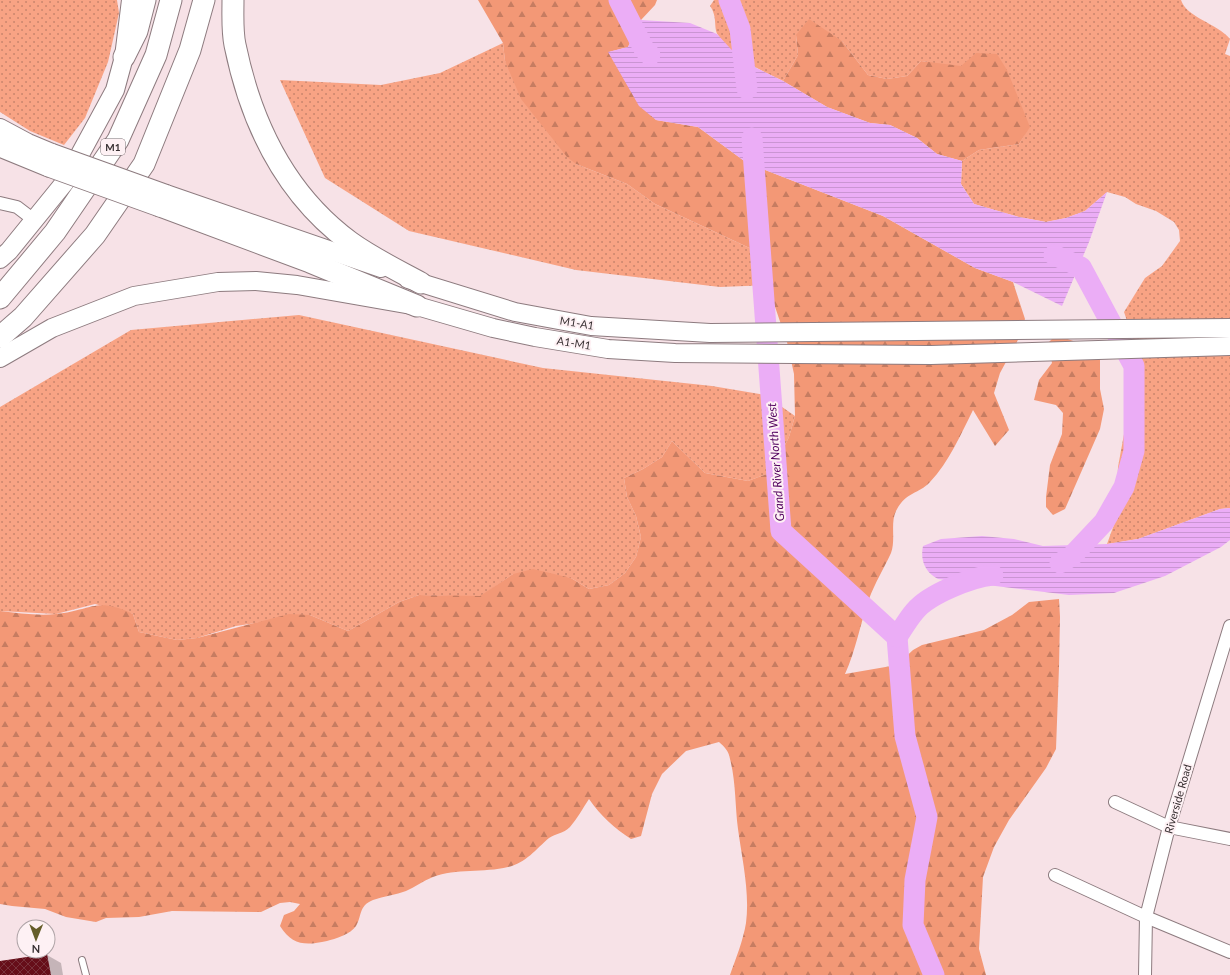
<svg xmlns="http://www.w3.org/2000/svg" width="1230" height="975" font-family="Lato,sans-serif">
  <defs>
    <pattern id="grass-dots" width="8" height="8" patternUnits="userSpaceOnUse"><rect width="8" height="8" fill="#f8a384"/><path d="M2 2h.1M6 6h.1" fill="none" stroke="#ca856d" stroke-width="1.8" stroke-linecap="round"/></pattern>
    <pattern id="forest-firs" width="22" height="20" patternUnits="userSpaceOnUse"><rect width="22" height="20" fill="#f39876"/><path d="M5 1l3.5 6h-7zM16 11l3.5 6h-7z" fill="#c67c61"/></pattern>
    <pattern id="water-rules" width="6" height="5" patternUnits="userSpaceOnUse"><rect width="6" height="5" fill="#ebadf6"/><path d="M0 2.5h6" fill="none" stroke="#ca95d3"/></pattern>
    <pattern id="building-cross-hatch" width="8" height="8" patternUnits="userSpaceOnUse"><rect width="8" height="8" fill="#660e19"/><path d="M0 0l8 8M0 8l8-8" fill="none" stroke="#79323b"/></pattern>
  </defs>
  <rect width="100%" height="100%" fill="#f7e2e7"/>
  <g fill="url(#grass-dots)">
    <path d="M 0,0 L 117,0 L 119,13 L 108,62 L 85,118 L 64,145 L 30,131 L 0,112 Z"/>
    <path d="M 714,0 L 1181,0 C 1187,18 1217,23 1230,39 L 1225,54 L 1230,56 L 1230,508 L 1220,509 L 1138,539 L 1107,544 L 1116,519 L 1118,467 L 1126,423 L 1140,381 L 1137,350 L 1124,312 L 1145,278 L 1162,266 L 1180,241 L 1179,230 L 1174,222 L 1156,211 L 1136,204 L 1125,197 L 1107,192 L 1085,211 L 1066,218 L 1046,222 L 1019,217 L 974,204 L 961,184 L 962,161 L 979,150 L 1019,144 L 1025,134 L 928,62 L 921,61 L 907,76 L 887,79 L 868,75 L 842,41 L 796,35 L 798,55 L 783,81 C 757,68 735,60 718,35 C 713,28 718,17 710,6 Z"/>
    <path d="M 503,43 L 505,61 L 576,164 L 627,184 L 655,204 L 756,251 L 767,285 L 720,287 L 576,270 L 409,231 L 325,178 L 280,80 L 381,85 L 440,73 Z"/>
    <path d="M 299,315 L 543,368 L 712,386 L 765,395 L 795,416 L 789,437 L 779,457 L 767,474 L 748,481 L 705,473 L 672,441 L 662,457 L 643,469 L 624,478 L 627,497 L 636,516 L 641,537 L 636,557 L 625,573 L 609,585 L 589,589 L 571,578 L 513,574 L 480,597 L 419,595 L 399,602 L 348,631 L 310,615 L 236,626 L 197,638 L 177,640 L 139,632 L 133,614 L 95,604 L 56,614 L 0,611 L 0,407 L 131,330 Z"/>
  </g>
  <g fill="url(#forest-firs)">
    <path d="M 478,0 L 657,0 L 655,5 L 641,20 L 628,47 L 609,52 L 656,120 L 698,127 L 747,163 L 883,216 L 975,268 L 1013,282 L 1025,319 L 1019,338 L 1000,373 L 994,393 L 1009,430 L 995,446 L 973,410 C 961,434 949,462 930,482 C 918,495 906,491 896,511 C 890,523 896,540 891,553 C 884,568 875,583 869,599 C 860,624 856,650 845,674 L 897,665 L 913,650 L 922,645 L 984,630 L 1012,615 L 1029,602 L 1059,599 L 1060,617 L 1059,667 L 1056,749 L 1046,768 L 1009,820 L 994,847 L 983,877 L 979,949 L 986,975 L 730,975 C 736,958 743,941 746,923 C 750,892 742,859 738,829 C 735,806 736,782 730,759 C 729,752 725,747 719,742 L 686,751 L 662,774 L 652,794 L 641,836 L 631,839 C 614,828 601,816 589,799 C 583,808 577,819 570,827 C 563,834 556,833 549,838 C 536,849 526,863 508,867 C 484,873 456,868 433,877 C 423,881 415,887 406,891 C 396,895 384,896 373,900 C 358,906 362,917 356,926 C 351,934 335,939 327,941 C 305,946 292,945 280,926 L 284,915 L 294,911 L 300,904 L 290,902 L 280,903 L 261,912 L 172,911 L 139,917 L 106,918 L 96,922 L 66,917 L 45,909 L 12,906 L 0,904 L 0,611 C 18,613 38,616 56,614 C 91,611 95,596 133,614 L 139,632 L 177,640 L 197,638 L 289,614 L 310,615 L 348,631 L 399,602 L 419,595 L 480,596 L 513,574 L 533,569 L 571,578 L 589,589 L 609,585 L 625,573 L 636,557 L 641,537 L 636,516 L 627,497 L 624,478 L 643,469 L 662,457 L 672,441 L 705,473 L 748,481 L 767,474 L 779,457 L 789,437 L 795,416 L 794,374 L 787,342 L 756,251 L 655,204 L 627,184 L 576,164 L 567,157 L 521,99 L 505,61 L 503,43 Z"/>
    <path d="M 809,19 L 842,41 L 868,75 L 887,79 L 907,76 L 921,61 L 961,66 L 976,53 L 997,54 L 1007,70 L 1030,127 L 1019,144 L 979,150 L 962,161 L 937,154 L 917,138 L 890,125 L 870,123 L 827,107 L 783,81 L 798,55 L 796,35 Z"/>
    <path d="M 1056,335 L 1085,345 L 1100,357 L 1100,389 L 1104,409 L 1100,429 L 1065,509 L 1053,515 L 1046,507 L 1046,497 L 1050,465 L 1062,434 L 1063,413 L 1056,405 L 1034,400 L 1039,380 L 1052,363 L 1048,343 Z"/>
  </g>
  <g fill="url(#water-rules)">
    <path d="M 641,20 L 690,23 L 717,34 L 742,61 L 783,81 L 827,107 L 870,123 L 890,125 L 917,138 L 937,154 L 962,161 L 961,184 L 974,204 L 1019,217 L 1046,222 L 1066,218 L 1085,211 L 1107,192 L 1089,242 L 1062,306 L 1013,282 L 975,268 L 883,216 L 747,163 L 698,127 L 656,120 L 639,106 L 608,52 L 628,47 Z"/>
    <path d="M 1230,508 L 1230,540 L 1221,547 L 1165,576 L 1114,593 L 1069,595 L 938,579 C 925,572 920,560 923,546 L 941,539 L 982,536 L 1014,539 L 1043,546 L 1107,544 L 1138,539 L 1220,509 Z"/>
  </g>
  <path fill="#0003" d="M 47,955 L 61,963 L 63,975 L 0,975 L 0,962 Z"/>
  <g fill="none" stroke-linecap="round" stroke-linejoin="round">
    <g stroke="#ebadf6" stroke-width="21">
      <path d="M 619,0 L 644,49 L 650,55"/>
      <path d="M 729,0 L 740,29 L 747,89"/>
      <path d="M 752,138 L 781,531 L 897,637 L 905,736 L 927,817 L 915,880 L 913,925 L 934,975"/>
      <path d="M 1054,255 L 1081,267 L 1134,366 L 1134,451 L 1124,487 L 1104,522 L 1072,556 L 1060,563"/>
      <path d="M 897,637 C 903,628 908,619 915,611 C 929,594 972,577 993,575"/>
    </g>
  </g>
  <path fill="url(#building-cross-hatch)" d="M 47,954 L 51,975 L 0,975 L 0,961 Z"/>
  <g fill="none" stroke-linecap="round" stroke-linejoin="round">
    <defs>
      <path id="lane" d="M 82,960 L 86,975"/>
      <g id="street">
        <path d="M 0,203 L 17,207 L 34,220"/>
        <path d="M 1115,802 L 1169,827 L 1230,839"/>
        <path d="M 1055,875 L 1146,917 L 1230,952"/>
        <path d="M 1145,975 L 1146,917 L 1169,827 L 1230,626"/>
      </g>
      <g id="primary">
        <path d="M 0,128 L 28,143 L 52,153"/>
        <path d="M 166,194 L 381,268"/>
        <path d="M 0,259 L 9,251 L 65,182 L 115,90 L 124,57 L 131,0"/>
        <path d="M 408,279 L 515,312 L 591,326 L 710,333 L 1230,328"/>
        <path d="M 0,358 L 52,328 L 134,296 L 218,282 L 256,281 L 297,285 L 417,306 L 493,328 L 535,337 L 608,349 L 675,353 L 931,355 L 1230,346"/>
      </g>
      <g id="highway">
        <path d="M 233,0 C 233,15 232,31 235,45 C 251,123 285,194 350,242 C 372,258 397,270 421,283"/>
        <path d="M 124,57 L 137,31 L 145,0"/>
        <path d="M 0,146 L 49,166"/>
        <path d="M 160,206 L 310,262 L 417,306"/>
        <path d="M 0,298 L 55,232 L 118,140 L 156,55 L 171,0"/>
        <path d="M 0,337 L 23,317 L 95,235 L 144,164 L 190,50 L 204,0"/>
      </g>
    </defs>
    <use href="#lane" stroke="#8d7b7f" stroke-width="8"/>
    <use href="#street" stroke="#8d7b7f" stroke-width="14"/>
    <use href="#primary" stroke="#8d7b7f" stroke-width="20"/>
    <use href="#highway" stroke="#8d7b7f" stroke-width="23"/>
    <use href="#lane" stroke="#fff" stroke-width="6"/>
    <use href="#street" stroke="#fff" stroke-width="12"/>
    <use href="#primary" stroke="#fff" stroke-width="18"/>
    <use href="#highway" stroke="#fff" stroke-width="21"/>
    <defs>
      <path id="primary-bridge" d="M 52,153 L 166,194"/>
      <path id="highway-bridge" d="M 49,166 L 160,206"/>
    </defs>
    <use href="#primary-bridge" stroke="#8d7b7f" stroke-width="20" stroke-linecap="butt"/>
    <use href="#highway-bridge" stroke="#8d7b7f" stroke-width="23" stroke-linecap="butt"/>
    <use href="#primary-bridge" stroke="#fff" stroke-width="18"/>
    <use href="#highway-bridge" stroke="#fff" stroke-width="21"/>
  </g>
  <g text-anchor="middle" stroke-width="4" stroke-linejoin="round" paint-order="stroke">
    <rect fill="#fef1f4" stroke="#73696c" stroke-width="1" x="101" y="139" width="24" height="16" rx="3"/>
    <g font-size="10" font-weight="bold" fill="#372f31">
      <text x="113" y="151">M1</text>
    </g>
    <g font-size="11" fill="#372f31" stroke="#fef1f4">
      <text transform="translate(577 323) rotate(9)" y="4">M1-A1</text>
      <text transform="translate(574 343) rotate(9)" y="4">A1-M1</text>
      <text transform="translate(1178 799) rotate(-74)" y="4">Riverside Road</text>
    </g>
    <g font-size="12" font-style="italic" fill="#52025f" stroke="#fef1f4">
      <text transform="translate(776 462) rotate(-94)" y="4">Grand River North West</text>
    </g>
  </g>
  <g transform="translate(36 939) rotate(181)"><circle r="19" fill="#fef1f4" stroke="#aea3a6"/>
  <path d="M0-3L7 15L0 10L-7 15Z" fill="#655d29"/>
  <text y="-6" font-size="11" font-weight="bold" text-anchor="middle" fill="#372f31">N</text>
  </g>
</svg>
